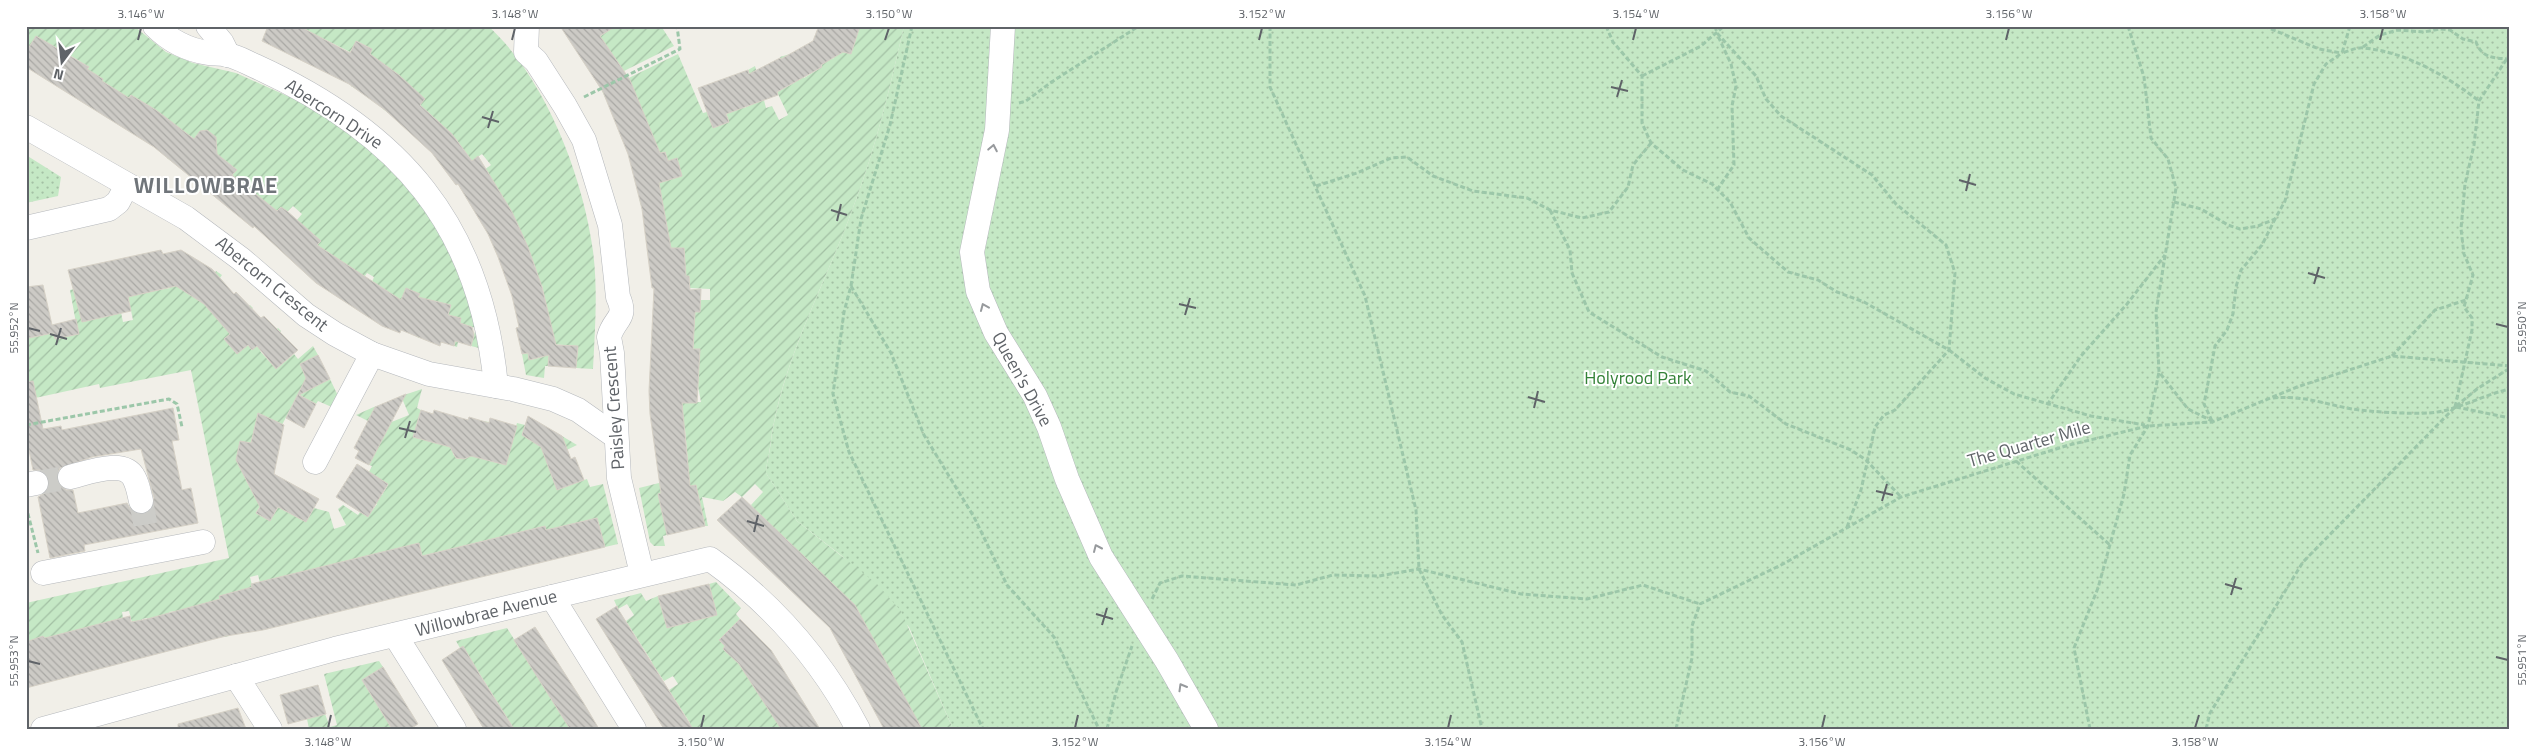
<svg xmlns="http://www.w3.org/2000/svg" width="2536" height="755" font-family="'Titillium Web',sans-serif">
  <defs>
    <pattern id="park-dots" width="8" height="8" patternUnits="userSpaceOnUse" patternTransform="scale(1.25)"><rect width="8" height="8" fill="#c5e8c5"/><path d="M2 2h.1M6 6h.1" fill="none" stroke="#a3c0a4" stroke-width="1.8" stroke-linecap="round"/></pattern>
    <pattern id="garden-furrows" width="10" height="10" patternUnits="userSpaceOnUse" patternTransform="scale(1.25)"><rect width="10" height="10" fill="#c5e8c5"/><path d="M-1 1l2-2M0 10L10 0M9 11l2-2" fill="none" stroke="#a3c0a4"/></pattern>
    <pattern id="building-back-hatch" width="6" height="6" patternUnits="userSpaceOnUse" patternTransform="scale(1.25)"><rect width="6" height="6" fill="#cccac5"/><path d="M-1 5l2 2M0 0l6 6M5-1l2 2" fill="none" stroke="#a9a8a4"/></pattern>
  </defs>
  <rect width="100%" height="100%" fill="#f1efe8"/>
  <g fill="url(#park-dots)">
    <path d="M 904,26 L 2510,26 L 2510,729 L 953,729 L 909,627 L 842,556 L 797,521 L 766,473 C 766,465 769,456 770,448 C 781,361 825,286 854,205 C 876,147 890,87 904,26 Z"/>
    <path d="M 26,155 L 61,177 L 58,196 L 26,203 Z"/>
  </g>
  <g fill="url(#garden-furrows)">
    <path d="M 26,26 L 134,26 L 166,52 L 193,63 L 236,73 L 294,99 L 345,129 L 401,178 L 435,223 L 458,266 L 483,349 L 471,346 L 476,328 L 462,324 L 457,347 L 454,346 L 461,319 L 448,315 L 451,305 L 429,310 L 419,338 L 414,335 L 415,305 L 419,294 L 389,328 L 372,282 L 374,277 L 367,273 L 355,290 L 311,251 L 321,241 L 311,232 L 296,249 L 296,221 L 302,214 L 293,206 L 287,212 L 281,207 L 271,218 L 270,206 L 232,175 L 236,169 L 228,163 L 224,168 L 191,136 L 171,161 L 167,158 L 169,155 L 152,108 L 131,95 L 129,98 L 74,90 L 89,67 L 68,54 L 53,78 L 58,49 L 36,36 L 26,52 Z"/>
    <path d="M 299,26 L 488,26 C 545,77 583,176 593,251 C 598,290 595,329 593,369 L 576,368 L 578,346 L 550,344 L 548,366 L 545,366 L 544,378 L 526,375 L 522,354 L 528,353 L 530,360 L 543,357 L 541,349 L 547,309 L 542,285 L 515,291 L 537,272 L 528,248 L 481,172 L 491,165 L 482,154 L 472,161 L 456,139 L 442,150 L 431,138 L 442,125 L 420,105 L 395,105 L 388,113 L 383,109 L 399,86 L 373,67 L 356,89 L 351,86 L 372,49 L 357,41 L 350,52 L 322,38 L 313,53 L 301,48 L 308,31 Z"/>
    <path d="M 615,26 L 661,26 L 674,46 L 624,71 L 606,45 L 600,48 L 595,40 Z"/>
    <path d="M 860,26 L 904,26 C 890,87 876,147 854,205 C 825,286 781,361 770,447 C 769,456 766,465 766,473 L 797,521 L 877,584 L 901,611 L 953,729 L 937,729 L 936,727 L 922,729 L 829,627 L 751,505 L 763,492 L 755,484 L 742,497 L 735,492 L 723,501 L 702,497 L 708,526 L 705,526 L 696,485 L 658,494 L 667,535 L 663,536 L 665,546 L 654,546 L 650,542 L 639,488 L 675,479 L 688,462 L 685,429 L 663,431 L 682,403 L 701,402 L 698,386 L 679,385 L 700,350 L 693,349 L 694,340 L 680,339 L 689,312 L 699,312 L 700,300 L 710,300 L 710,289 L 690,288 L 689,276 L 679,276 L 685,258 L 684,248 L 660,249 L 668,231 L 663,206 L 642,209 L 639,198 L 660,193 L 654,167 L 667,157 L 665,152 L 660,153 L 606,99 L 602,91 L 678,54 L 703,113 L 707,112 L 713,128 L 729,122 L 724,106 L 741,100 L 744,108 L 753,104 L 751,96 L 756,94 L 748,70 L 755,66 L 766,108 L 772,106 L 779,120 L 788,115 L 777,92 L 794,83 L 780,57 L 790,54 L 804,78 L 822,67 L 822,49 L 833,59 L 837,50 L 851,54 Z"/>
    <path d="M 163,256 L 199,300 L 216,271 L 222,275 L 220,278 L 225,284 L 232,320 L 250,305 L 253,308 L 232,326 L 235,330 L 224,339 L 237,354 L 248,345 L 252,350 L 278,328 L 281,331 L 260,351 L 276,369 L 294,354 L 298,359 L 313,346 L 318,355 L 300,365 L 312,388 L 330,379 L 339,398 L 334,408 L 318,401 L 316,404 L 298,394 L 282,425 L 258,413 L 251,443 L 240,442 L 236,461 L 259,466 L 261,472 L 246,480 L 250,488 L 277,476 L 256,513 L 270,521 L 278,507 L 306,522 L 314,508 L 329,512 L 334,529 L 346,525 L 338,509 L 343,505 L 358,515 L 360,512 L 368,516 L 377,504 L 369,499 L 374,490 L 382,495 L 388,485 L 369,472 L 372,466 L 369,465 L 368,421 L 356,415 L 376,406 L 384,425 L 409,415 L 401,396 L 422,389 L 417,408 L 421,410 L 413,437 L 455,447 L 453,454 L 457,459 L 467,458 L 482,421 L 489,422 L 479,458 L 505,465 L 517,423 L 525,425 L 522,435 L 552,453 L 562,436 L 577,445 L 546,460 L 557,490 L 587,479 L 590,487 L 603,484 L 618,544 L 605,547 L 597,518 L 546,530 L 545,526 L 422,556 L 419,544 L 263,595 L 258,575 L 250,577 L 263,630 L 227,594 L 219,596 L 229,636 L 224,637 L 216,605 L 197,605 L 198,609 L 176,615 L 175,611 L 169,612 L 170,616 L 148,622 L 147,618 L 142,619 L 142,623 L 133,626 L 129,611 L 122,612 L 124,624 L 26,642 L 26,603 L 229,558 L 191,370 L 100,388 L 99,384 L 26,400 L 26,331 L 29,338 L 49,334 L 51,322 L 55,339 L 78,334 L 70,290 L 114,280 L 123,322 L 133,320 L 120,259 L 154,291 L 170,288 Z"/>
    <path d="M 716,582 L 741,608 L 736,614 L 740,619 L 719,640 L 725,646 L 723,649 L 728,654 L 730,651 L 785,729 L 694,729 L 692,727 L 681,729 L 690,723 L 669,690 L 678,684 L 673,676 L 664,681 L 655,668 L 634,681 L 631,676 L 652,662 L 626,621 L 634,615 L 627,604 L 618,609 L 614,600 L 641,593 L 646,601 L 658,596 L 667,628 L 717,615 L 709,584 Z"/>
    <path d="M 507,628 L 570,729 L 514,729 L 463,647 L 460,648 L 456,641 Z"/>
    <path d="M 379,661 L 383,667 L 362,680 L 392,729 L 309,729 L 307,719 L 325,714 L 330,727 L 337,725 L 324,674 Z"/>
  </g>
  <g fill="url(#building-back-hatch)" stroke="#d6d1c6" fill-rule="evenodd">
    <path d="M 268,26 L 299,26 L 350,53 L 356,41 L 372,49 L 370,54 L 399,75 L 425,99 L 420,105 L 452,134 L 472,161 L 478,156 L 512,212 L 528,247 L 542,287 L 556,345 L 578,346 L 576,368 L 548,366 L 549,355 L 529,360 L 528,353 L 522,354 L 516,328 L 519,327 L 512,296 L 498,257 L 488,234 L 458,184 L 456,185 L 432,153 L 385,110 L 349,84 L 262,41 Z"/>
    <path d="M 560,26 L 616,26 L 600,36 L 630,80 L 660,153 L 665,152 L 668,161 L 677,158 L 682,176 L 659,183 L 671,248 L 684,248 L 686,276 L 689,276 L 690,290 L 701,289 L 700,312 L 695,312 L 693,349 L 700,349 L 697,403 L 682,403 L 690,486 L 696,485 L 705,526 L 667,535 L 658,494 L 661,493 L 650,414 L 649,391 L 654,288 L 652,288 L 642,209 L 628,154 L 603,92 Z"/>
    <path d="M 824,26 L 860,26 L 851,54 L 843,52 L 821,65 L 822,67 L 777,92 L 778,95 L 726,114 L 729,122 L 713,128 L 698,88 L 748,70 L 749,74 L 780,58 L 781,59 L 813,41 L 818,28 Z"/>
    <path d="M 36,36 L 89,67 L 87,69 L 103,79 L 102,81 L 129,98 L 131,95 L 156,110 L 194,139 L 200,131 L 207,130 L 216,137 L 217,154 L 237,170 L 232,175 L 277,211 L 281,207 L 287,211 L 321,241 L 317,245 L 401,300 L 406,288 L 420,294 L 418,297 L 451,305 L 448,315 L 461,318 L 460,323 L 472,327 L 474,335 L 471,346 L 455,341 L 454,346 L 441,342 L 440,346 L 401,330 L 400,333 L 382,326 L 316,283 L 254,226 L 253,228 L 154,147 L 26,67 L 26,52 Z"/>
    <path d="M 161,250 L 163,254 L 181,250 L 212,269 L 234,294 L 236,292 L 261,318 L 264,316 L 298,350 L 276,369 L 257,346 L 252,350 L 248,345 L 237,354 L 224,339 L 230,334 L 204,304 L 176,286 L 128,297 L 131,311 L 82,322 L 68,270 Z"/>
    <path d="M 43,285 L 52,325 L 76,319 L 79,334 L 55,339 L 53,333 L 29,338 L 26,323 L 26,287 Z"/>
    <path d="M 318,355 L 330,379 L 299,395 L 316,404 L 304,428 L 286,418 L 306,378 L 300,364 Z"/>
    <path d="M 33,381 L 43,429 L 61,426 L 62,430 L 173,408 L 179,440 L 172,441 L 182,490 L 191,488 L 198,523 L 84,545 L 85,551 L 50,558 L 38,497 L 45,493 L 50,481 L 46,474 L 40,470 L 33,470 L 26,435 L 26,382 ZM 141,449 L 154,498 L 151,511 L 144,514 L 137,514 L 131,510 L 127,503 L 78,513 L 73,490 L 66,490 L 57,481 L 57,474 L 60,468 L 92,457 Z"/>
    <path d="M 406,394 L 369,465 L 355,458 L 359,451 L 354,448 L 375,407 Z"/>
    <path d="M 421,410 L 433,414 L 434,410 L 468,420 L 469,417 L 489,423 L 490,418 L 517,426 L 506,465 L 471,456 L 464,459 L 456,458 L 450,447 L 413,437 Z"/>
    <path d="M 258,413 L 284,425 L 274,474 L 319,499 L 306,522 L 278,507 L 270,521 L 256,513 L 260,507 L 236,460 L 240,441 L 251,443 Z"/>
    <path d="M 528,416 L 562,436 L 571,459 L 575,457 L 584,480 L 557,490 L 541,447 L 522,435 Z"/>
    <path d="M 357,464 L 388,484 L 368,517 L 336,497 Z"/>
    <path d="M 742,497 L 855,605 L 922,729 L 884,729 L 830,628 L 717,520 Z"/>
    <path d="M 597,518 L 605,547 L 263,630 L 226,636 L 26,688 L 26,642 L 43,636 L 45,638 L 130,616 L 131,622 L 147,619 L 220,599 L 219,596 L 252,587 L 251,584 L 419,543 L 422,556 L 545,526 L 546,530 Z"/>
    <path d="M 709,584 L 717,615 L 667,628 L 658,596 Z"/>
    <path d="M 617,606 L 618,609 L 693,729 L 664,729 L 614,648 L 596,619 Z"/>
    <path d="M 740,619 L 771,650 L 820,729 L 781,729 L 739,664 L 723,649 L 725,646 L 719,640 Z"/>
    <path d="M 535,627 L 583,702 L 599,729 L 570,729 L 514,640 Z"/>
    <path d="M 463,646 L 480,675 L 514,729 L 484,729 L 442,660 Z"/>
    <path d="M 383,667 L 418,724 L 410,729 L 392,729 L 362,680 Z"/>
    <path d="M 318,685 L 326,714 L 288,724 L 280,695 Z"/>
    <path d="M 238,708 L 246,729 L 178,729 L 178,724 Z"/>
  </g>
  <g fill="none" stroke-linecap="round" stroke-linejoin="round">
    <g stroke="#ccccc8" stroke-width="24" stroke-dasharray="24 12" stroke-linecap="butt">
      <path d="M 36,483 L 70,477"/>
      <path d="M 141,501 L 147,533"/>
    </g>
    <defs>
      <g id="minor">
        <path d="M 155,26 C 170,41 188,50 208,53 C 214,54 221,53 227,55 C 236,56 246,62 255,66 C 400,132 481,225 496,386"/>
        <path d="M 208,26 L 222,43 L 228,55"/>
        <path d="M 527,26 L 526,52 L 536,61 L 565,106 L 584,140 L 610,225 L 618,297 C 628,319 614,318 609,337 L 612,353 L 619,478 L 642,574"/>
        <path d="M 1003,26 L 997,130 L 972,252 L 978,291 L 996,333 L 1035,396 L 1049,427 L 1067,479 L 1101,557 L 1167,661 L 1206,729"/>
        <path d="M 26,127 L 186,218 L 241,259 L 306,315 L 335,334 L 372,354 L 429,374 L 513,389 L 553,399 L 578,410 L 615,436"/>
        <path d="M 26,228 L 109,209 L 118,202 L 127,185"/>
        <path d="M 315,462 L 372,354"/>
        <path d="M 70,477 C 87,473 124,458 134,478 C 138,485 139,493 141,501"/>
        <path d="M 26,485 L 36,483"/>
        <path d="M 43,573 L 203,542"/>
        <path d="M 552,597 L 634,729"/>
        <path d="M 395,635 L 454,729"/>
        <path d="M 236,676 L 270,729"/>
        <path d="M 43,729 L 335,649 L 710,559 C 773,604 822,660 858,729"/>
      </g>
    </defs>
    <use href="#minor" stroke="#b5b8bc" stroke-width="25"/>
    <g stroke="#9cc7a9" stroke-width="3" stroke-dasharray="5 2.5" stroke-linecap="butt">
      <path d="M 912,26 L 890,125 L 861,219 L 851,286 L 844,312 L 833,394 L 849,452 L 983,729"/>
      <path d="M 1270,26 L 1270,87 L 1365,296 L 1416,510 L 1419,569 L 1442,615 L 1462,642 L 1482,729"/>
      <path d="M 1606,26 L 1613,42 L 1642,76 L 1642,123 L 1651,143 L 1683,170 L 1712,184 L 1730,202 L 1749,238 L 1788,272 L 1818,280 L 1837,292 L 1864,302 L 1949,350 L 1985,378 L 2014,394 L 2091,416 L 2145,425"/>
      <path d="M 1715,26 L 1717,33 L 1756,76 L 1766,99 L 1781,116 L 1872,175 L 1896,204 L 1946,245 L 1955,273 L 1949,350 L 1895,410 L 1884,415 L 1875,427 L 1861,490 L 1847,527"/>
      <path d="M 2128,26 L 2144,77 L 2151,138 L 2168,159 L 2176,188 L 2156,312 L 2159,372 L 2188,409 L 2212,421"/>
      <path d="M 2264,26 L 2319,49 L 2341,53"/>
      <path d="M 2350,26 L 2342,53 C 2349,51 2357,47 2364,48 C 2406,52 2447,76 2479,101"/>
      <path d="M 2363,47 L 2380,35 L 2398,30 L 2424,32 L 2440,29 L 2450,30 L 2463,39 L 2476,42 C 2482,58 2493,58 2509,59"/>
      <path d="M 1642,76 L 1701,46 L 1724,26"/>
      <path d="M 584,97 L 680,49 L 677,26"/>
      <path d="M 1019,103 L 1026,101 L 1050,83 L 1139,26"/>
      <path d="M 1316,186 L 1357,173 L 1391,158 L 1407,157 L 1433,176 L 1473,191 L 1527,198 L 1550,210 L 1582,218 L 1609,212 L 1628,187 L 1633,165 L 1651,143"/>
      <path d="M 1717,190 L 1734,165 L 1732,106 L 1736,86 L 1731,64 L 1718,36"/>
      <path d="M 2174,202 L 2201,209 L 2228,225 L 2240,229 L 2258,226 L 2275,219 L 2285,201 L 2314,84 L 2326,64 L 2342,53"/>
      <path d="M 1550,210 L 1570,250 L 1572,273 L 1589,312 L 1662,357 L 1706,371 L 1730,392 L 1749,396 L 1786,424 L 1851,450 L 1866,460 L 1901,497"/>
      <path d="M 851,286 L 891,353 L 924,435 L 974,517 L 1007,585 L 1054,637 L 1099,729"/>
      <path d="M 2392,356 L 2435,310 L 2466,300"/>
      <path d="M 2273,398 C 2302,395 2325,404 2352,409 C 2371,412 2410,414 2429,413 C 2457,411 2482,395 2510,389"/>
      <path d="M 2047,405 L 2081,356 L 2127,304 L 2165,255"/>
      <path d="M 2455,407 L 2472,330 L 2472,318 L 2464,307 L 2473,275 L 2464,254 L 2461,229 L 2465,184 L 2474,145 L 2479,101 L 2510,54"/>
      <path d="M 2456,407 L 2510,418"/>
      <path d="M 2212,421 L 2204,404 L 2215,346 L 2227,330 L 2233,314 L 2236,287 L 2241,270 L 2262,245 L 2275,219"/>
      <path d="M 26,425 L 169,399 L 177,404 L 182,427"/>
      <path d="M 2016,461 L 2110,545"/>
      <path d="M 26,506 L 38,553"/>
      <path d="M 1152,599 L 1160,583 L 1182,576 L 1296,585 L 1333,575 L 1379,576 L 1419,569 L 1521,594 L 1587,599 L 1643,585 L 1700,604"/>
      <path d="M 1107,729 L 1116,692 L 1132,646"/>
      <path d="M 1676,729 L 1692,658 L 1692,626 L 1700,604 L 1783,564 L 1901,497 L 2069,445 L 2148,426 L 2212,422 L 2297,387 L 2392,356 L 2510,366"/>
      <path d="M 2090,729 L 2074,648 L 2098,588 L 2124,494 L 2130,455 L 2148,426 L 2159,372"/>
      <path d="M 2206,729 L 2210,713 L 2303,562 L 2455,407 L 2477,389 L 2510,368"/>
    </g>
    <use href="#minor" stroke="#fff" stroke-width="24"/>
  </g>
  <defs><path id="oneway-chevron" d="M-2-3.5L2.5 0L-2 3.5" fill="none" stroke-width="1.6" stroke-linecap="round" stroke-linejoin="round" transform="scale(1.25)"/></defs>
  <g stroke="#979a9d">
    <use href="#oneway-chevron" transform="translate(993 148) rotate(-79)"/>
    <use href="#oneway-chevron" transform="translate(984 307) rotate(-113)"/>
    <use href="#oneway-chevron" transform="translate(1097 548) rotate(-114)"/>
    <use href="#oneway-chevron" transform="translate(1182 687) rotate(-120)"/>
  </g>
  <path fill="none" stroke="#5f6368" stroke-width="2" d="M 138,40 L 141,28M 512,40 L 515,28M 885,40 L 889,28M 1259,40 L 1262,28M 1633,40 L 1636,28M 2006,40 L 2009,28M 2380,40 L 2383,28M 1611,87 L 1628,91M 1617,97 L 1622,80M 482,117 L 499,122M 488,128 L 493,111M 1959,180 L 1976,185M 1966,191 L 1970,174M 831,210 L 847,215M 837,221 L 841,204M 2308,273 L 2325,278M 2314,284 L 2319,267M 1179,304 L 1196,308M 1185,315 L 1190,298M 2496,324 L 2508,327M 28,328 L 40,331M 50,334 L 67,339M 56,345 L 61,328M 1528,397 L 1545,402M 1534,408 L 1538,391M 399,428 L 416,432M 405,438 L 410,421M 1876,491 L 1893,495M 1882,501 L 1887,484M 747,521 L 764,526M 754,532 L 758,515M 2225,584 L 2242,589M 2231,595 L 2236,578M 1096,614 L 1113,619M 1102,625 L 1107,608M 2496,657 L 2508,660M 28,661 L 40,664M 328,728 L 331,715M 701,728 L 704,715M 1075,728 L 1078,715M 1448,728 L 1451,715M 1822,728 L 1825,715M 2195,728 L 2199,715"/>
  <g text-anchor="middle" stroke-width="4" stroke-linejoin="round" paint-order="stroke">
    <g font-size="18" fill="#5f6368" stroke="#fff">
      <text transform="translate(334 114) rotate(33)" y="6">Abercorn Drive</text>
      <text transform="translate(272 284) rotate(39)" y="6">Abercorn Crescent</text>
      <text transform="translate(1022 379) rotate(61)" y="6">Queen's Drive</text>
      <text transform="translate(614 408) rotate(-94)" y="6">Paisley Crescent</text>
      <text transform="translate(2029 444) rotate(-16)" y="6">The Quarter Mile</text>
      <text transform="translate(486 613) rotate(-14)" y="6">Willowbrae Avenue</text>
    </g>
    <g font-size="18" fill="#348238" stroke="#fff">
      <text x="1638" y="384">Holyrood Park</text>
    </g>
    <g font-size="22" font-weight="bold" letter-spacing="1" fill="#70757a" stroke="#fff">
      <text x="206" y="193">WILLOWBRAE</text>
    </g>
  </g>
  <rect width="2536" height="755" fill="none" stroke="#ffffff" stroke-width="55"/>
  <g transform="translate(62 62) rotate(195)" stroke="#ffffff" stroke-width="4" paint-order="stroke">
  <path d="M0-4L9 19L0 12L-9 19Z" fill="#5f6368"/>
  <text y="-8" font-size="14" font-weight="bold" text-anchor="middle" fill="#5f6368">N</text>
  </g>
  <rect x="28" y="28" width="2480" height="700" fill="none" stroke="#5f6368" stroke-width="2"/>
  <g font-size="12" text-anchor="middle" fill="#5f6368">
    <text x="141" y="18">3.146°W</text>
    <text x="515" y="18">3.148°W</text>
    <text x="889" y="18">3.150°W</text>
    <text x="1262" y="18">3.152°W</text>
    <text x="1636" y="18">3.154°W</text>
    <text x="2009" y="18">3.156°W</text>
    <text x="2383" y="18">3.158°W</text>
    <text transform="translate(2522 327) rotate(-90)" y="4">55.950°N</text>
    <text transform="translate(14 328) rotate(-90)" y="4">55.952°N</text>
    <text transform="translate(2522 660) rotate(-90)" y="4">55.951°N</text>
    <text transform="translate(14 661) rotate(-90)" y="4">55.953°N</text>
    <text x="328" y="746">3.148°W</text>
    <text x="701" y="746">3.150°W</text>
    <text x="1075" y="746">3.152°W</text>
    <text x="1448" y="746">3.154°W</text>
    <text x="1822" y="746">3.156°W</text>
    <text x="2195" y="746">3.158°W</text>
  </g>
</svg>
